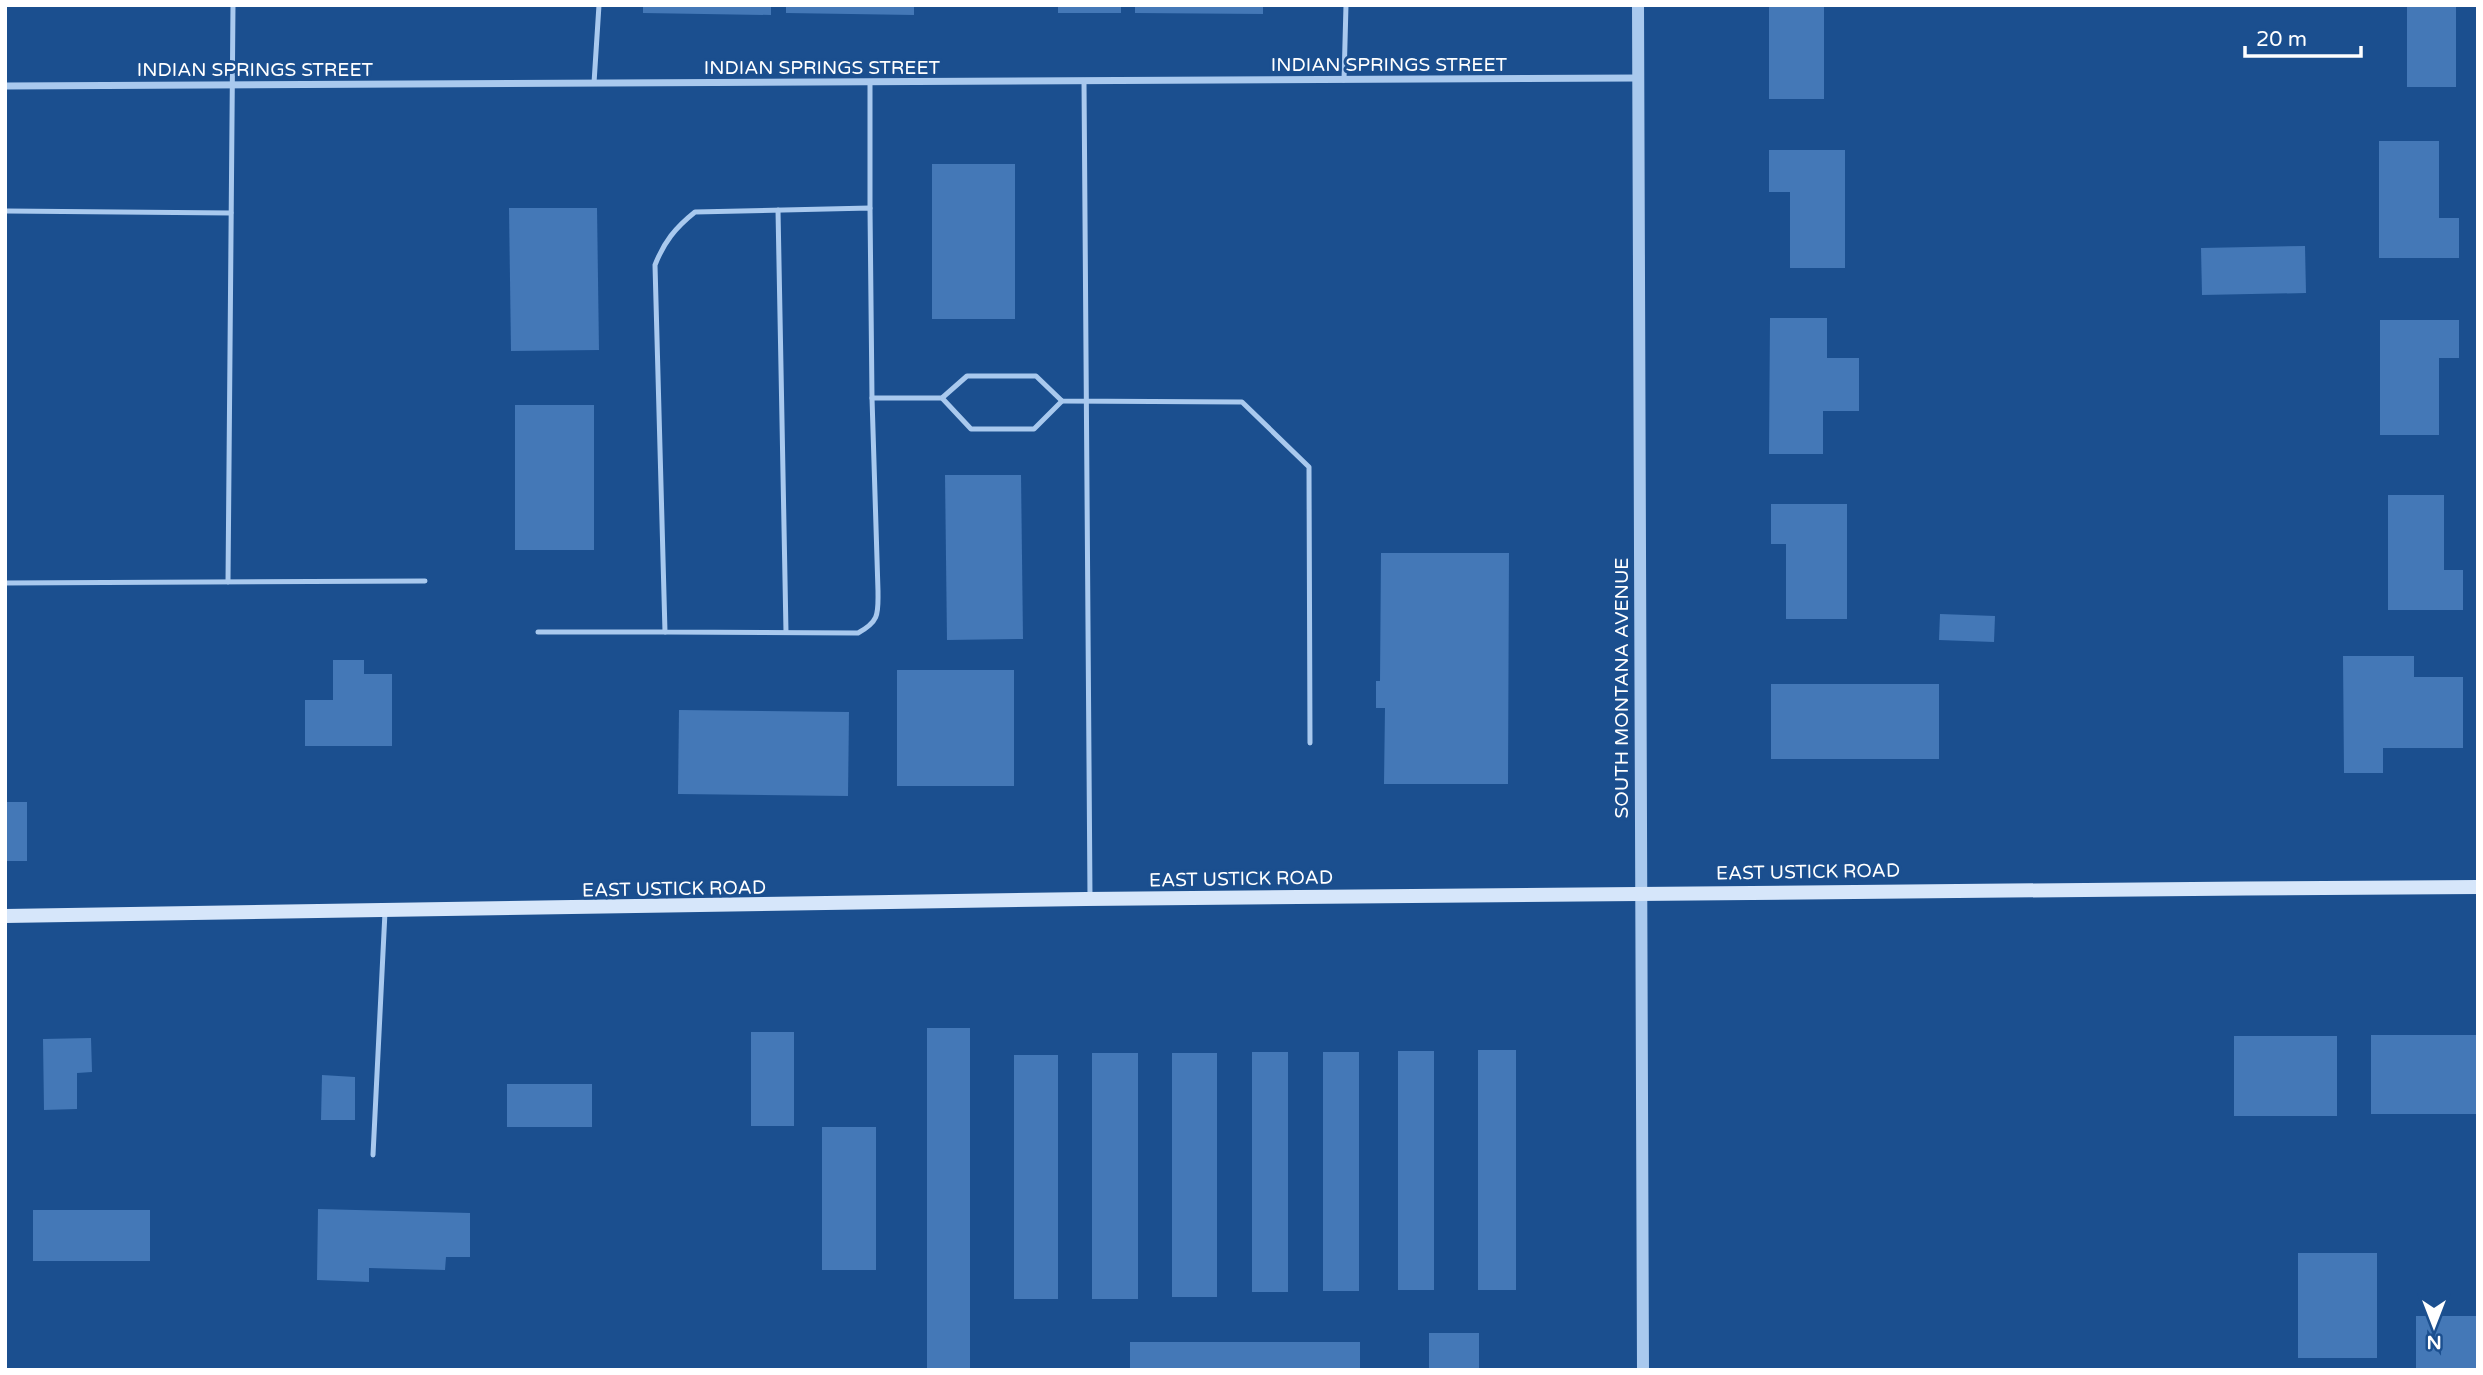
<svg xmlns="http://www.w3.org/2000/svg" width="2483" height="1375" font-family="'Varela Round',sans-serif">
  <rect width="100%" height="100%" fill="#1b4f8f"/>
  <g fill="#4478b7">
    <path d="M 643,5 L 771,5 L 771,15 L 643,13 Z"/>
    <path d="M 786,5 L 914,5 L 914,15 L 786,13 Z"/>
    <rect x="1058" y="5" width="63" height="8"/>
    <path d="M 1135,5 L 1263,5 L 1263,14 L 1135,13 Z"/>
    <rect x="1769" y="5" width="55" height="94"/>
    <rect x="2407" y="5" width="49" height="82"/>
    <path d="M 2379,141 L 2439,141 L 2439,218 L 2459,218 L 2459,258 L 2379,258 Z"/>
    <path d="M 1769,150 L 1845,150 L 1845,268 L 1790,268 L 1790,192 L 1769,192 Z"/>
    <rect x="932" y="164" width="83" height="155"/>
    <path d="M 509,208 L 597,208 L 599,350 L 511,351 Z"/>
    <path d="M 2305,246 L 2306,293 L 2202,295 L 2201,248 Z"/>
    <path d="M 1770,318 L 1827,318 L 1827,358 L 1859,358 L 1859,411 L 1823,411 L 1823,454 L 1769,454 Z"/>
    <path d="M 2380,320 L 2459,320 L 2459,358 L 2439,358 L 2439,435 L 2380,435 Z"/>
    <rect x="515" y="405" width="79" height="145"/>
    <path d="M 945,475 L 1021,475 L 1023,639 L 947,640 Z"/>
    <path d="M 2388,495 L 2444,495 L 2444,570 L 2463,570 L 2463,610 L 2388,610 Z"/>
    <path d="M 1771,504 L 1847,504 L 1847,619 L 1786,619 L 1786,544 L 1771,544 Z"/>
    <path d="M 1381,553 L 1509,553 L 1508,784 L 1384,784 L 1385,708 L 1376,708 L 1376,681 L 1380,681 Z"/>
    <path d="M 1940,614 L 1995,616 L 1994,642 L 1939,640 Z"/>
    <path d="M 2343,656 L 2414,656 L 2414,677 L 2463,677 L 2463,748 L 2383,748 L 2383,773 L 2344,773 Z"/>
    <path d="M 333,660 L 364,660 L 364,674 L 392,674 L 392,746 L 305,746 L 305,700 L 333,700 Z"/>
    <rect x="897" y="670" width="117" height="116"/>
    <rect x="1771" y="684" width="168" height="75"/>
    <path d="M 679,710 L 849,712 L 848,796 L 678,794 Z"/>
    <rect x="5" y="802" width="22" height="59"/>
    <rect x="927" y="1028" width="43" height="342"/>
    <rect x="751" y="1032" width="43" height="94"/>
    <rect x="2371" y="1035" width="107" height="79"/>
    <rect x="2234" y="1036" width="103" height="80"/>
    <path d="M 91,1038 L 92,1072 L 77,1073 L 77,1109 L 44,1110 L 43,1039 Z"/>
    <rect x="1478" y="1050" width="38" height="240"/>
    <rect x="1398" y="1051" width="36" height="239"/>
    <rect x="1252" y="1052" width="36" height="240"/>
    <rect x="1323" y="1052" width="36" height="239"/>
    <rect x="1092" y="1053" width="46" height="246"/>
    <rect x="1172" y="1053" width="45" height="244"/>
    <rect x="1014" y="1055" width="44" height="244"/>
    <path d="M 322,1075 L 355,1077 L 355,1120 L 321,1120 Z"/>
    <rect x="507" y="1084" width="85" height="43"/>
    <rect x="822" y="1127" width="54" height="143"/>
    <path d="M 318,1209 L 470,1213 L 470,1257 L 446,1257 L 445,1270 L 369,1268 L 369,1282 L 317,1280 Z"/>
    <rect x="33" y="1210" width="117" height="51"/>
    <rect x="2298" y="1253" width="79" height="105"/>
    <rect x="2416" y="1316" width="62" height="54"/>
    <rect x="1429" y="1333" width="50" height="37"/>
    <rect x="1130" y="1342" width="230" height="28"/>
  </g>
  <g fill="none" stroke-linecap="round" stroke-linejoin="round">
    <g stroke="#a9c9ee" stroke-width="5">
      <path d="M 1344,80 L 1346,5"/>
      <path d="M 1084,81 L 1090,897"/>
      <path d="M 870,82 L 870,208"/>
      <path d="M 594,83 L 599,5"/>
      <path d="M 870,208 L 872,398 L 878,591 C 878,613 880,621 858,633 L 665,632 L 655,265 C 664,242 675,228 695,212 Z"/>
      <path d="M 778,210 L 786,632"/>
      <path d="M 7,211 L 231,213"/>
      <path d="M 872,398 L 942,398 L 967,376 L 1036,376 L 1062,401 L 1242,402 L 1309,467 L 1310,743"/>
      <path d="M 942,398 L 971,429 L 1034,429 L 1062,401"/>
      <path d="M 228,582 L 233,5"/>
      <path d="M 5,583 L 425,581"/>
      <path d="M 538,632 L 665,632"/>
      <path d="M 373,1155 L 385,912"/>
    </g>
    <path stroke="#a9c9ee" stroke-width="7" d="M 5,86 L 1638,78"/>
    <path stroke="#a9c9ee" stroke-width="12" d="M 1638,5 L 1643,1370"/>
    <path stroke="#d6e6fa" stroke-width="14" d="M 5,916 C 366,913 726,905 1086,899 C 1550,892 2014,890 2478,887"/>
  </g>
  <g text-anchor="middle" stroke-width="6" stroke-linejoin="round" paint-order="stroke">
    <g font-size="19" fill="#fff" stroke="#1b4f8f">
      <text x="1389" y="71">INDIAN SPRINGS STREET</text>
      <text x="822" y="74">INDIAN SPRINGS STREET</text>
      <text x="255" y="76">INDIAN SPRINGS STREET</text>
      <text transform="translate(1621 688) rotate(-90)" y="7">SOUTH MONTANA AVENUE</text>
      <text transform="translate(1808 871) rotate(-1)" y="7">EAST USTICK ROAD</text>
      <text transform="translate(1241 878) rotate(-1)" y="7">EAST USTICK ROAD</text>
      <text transform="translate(674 888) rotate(-1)" y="7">EAST USTICK ROAD</text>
    </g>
  </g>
  <rect width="2483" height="1375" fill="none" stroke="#ffffff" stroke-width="14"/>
  <g transform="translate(2434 1326) rotate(180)" stroke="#1b4f8f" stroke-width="5" paint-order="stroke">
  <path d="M0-5L12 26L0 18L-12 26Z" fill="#ffffff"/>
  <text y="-10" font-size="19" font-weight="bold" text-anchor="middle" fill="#ffffff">N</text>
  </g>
  <path d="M2245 46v10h116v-10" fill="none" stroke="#ffffff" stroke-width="3.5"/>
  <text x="2256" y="46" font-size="21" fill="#ffffff" stroke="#1b4f8f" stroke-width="5" paint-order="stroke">20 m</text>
</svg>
